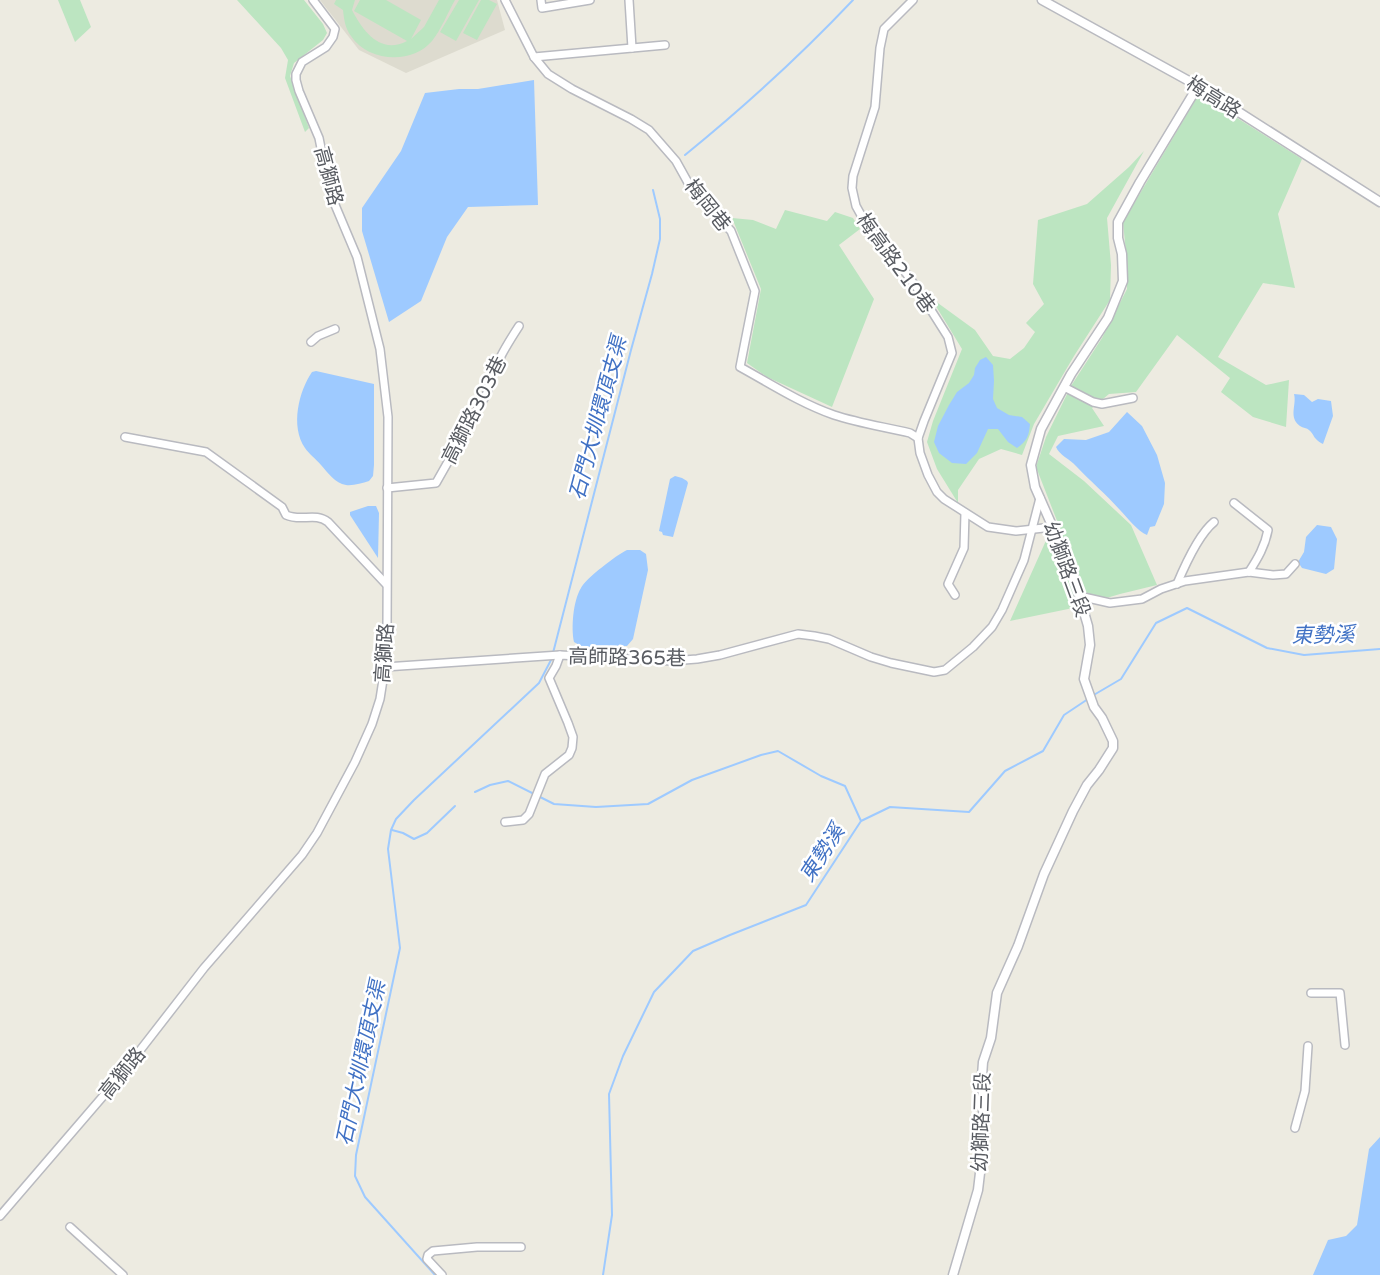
<svg xmlns="http://www.w3.org/2000/svg" width="1380" height="1275" font-family="'Varela Round','Noto Sans TC',sans-serif">
  <rect width="100%" height="100%" fill="#edebe1"/>
  <path fill="#dddbcf" d="M 320,0 L 497,0 L 505,30 L 406,73 L 359,50 Z"/>
  <g fill="#bce5c1">
    <path d="M 58,0 L 80,0 L 91,27 L 75,42 Z"/>
    <path d="M 237,0 L 304,0 L 323,24 L 327,33 L 323,40 L 294,63 L 290,76 L 309,128 L 305,132 L 285,78 L 288,60 L 281,48 Z"/>
    <path d="M 336,0 L 355,0 L 352,10 C 363,31 380,55 407,41 L 354,11 L 360,0 L 386,0 L 421,20 L 411,39 L 424,27 L 439,0 L 455,0 C 448,12 441,30 432,41 C 412,65 368,62 351,36 C 345,28 344,19 343,10 L 334,4 Z"/>
    <path d="M 459,0 L 479,0 L 456,41 L 440,32 Z"/>
    <path d="M 481,0 L 489,0 L 497,4 L 477,40 L 463,33 Z"/>
    <path d="M 1199,94 L 1302,159 L 1278,214 L 1295,288 L 1263,283 L 1218,357 L 1266,385 L 1289,380 L 1286,427 L 1253,417 L 1221,392 L 1230,378 L 1177,335 L 1136,392 L 1109,394 L 1092,408 L 1104,426 L 1058,436 L 1049,454 L 1084,481 L 1131,525 L 1157,585 L 1120,594 L 1073,608 L 1010,621 L 1048,536 L 1061,531 L 1036,467 L 1046,437 L 1071,386 L 1102,338 L 1127,289 L 1127,263 L 1123,222 Z"/>
    <path d="M 1144,151 L 1107,218 L 1111,265 L 1110,300 L 1074,356 L 1034,424 L 1022,455 L 1001,449 L 979,459 L 958,490 L 958,503 L 937,469 L 927,442 L 933,421 L 962,349 L 931,298 L 975,330 L 993,356 L 1010,359 L 1024,348 L 1035,332 L 1026,323 L 1044,304 L 1033,284 L 1038,220 L 1087,204 L 1129,167 Z"/>
    <path d="M 785,210 L 827,221 L 835,212 L 853,218 L 860,229 L 839,245 L 874,299 L 832,407 L 767,377 L 747,363 L 761,289 L 732,218 L 753,220 L 776,229 Z"/>
  </g>
  <g fill="#9ecaff">
    <path d="M 534,80 L 538,205 L 468,207 L 447,237 L 421,301 L 389,322 L 362,231 L 362,208 L 401,151 L 425,93 L 459,89 L 478,89 Z"/>
    <path d="M 986,357 L 993,365 L 994,381 L 993,399 L 997,408 L 1009,415 L 1022,417 L 1030,424 C 1029,436 1027,441 1017,448 L 1008,442 L 998,429 L 988,429 L 977,453 L 966,464 L 952,463 L 939,453 L 934,442 L 938,426 L 949,405 L 957,392 L 969,383 L 974,375 L 975,368 L 980,360 Z"/>
    <path d="M 316,371 L 374,384 L 374,465 L 373,476 L 369,481 C 362,483 353,486 346,485 C 335,483 328,473 321,465 C 316,459 309,454 305,448 C 290,426 299,391 312,372 Z"/>
    <path d="M 1294,394 L 1304,395 L 1312,402 L 1318,399 L 1331,401 L 1333,416 L 1323,444 C 1312,438 1315,435 1309,430 C 1307,428 1303,428 1300,426 C 1288,417 1297,405 1294,394 Z"/>
    <path d="M 1127,412 L 1142,426 L 1157,455 L 1165,483 L 1164,504 L 1155,526 L 1150,527 L 1147,535 C 1138,532 1127,517 1120,510 C 1106,494 1090,481 1076,466 C 1070,459 1059,455 1056,447 L 1064,439 L 1086,440 L 1109,432 Z"/>
    <path d="M 675,476 L 682,478 L 687,481 L 688,483 L 673,537 L 663,535 L 662,532 L 659,531 L 670,479 Z"/>
    <path d="M 368,506 L 376,506 L 379,513 L 378,558 L 350,515 L 350,512 Z"/>
    <path d="M 1317,525 L 1331,527 L 1337,539 L 1334,569 L 1326,574 L 1302,568 L 1298,562 L 1304,552 L 1306,537 Z"/>
    <path d="M 627,550 L 640,550 L 646,554 L 648,570 L 633,639 L 627,646 L 583,647 L 574,642 C 571,628 573,601 581,588 C 585,579 618,554 627,550 Z"/>
    <path d="M 1380,1137 L 1380,1275 L 1313,1275 L 1328,1240 L 1346,1236 L 1357,1225 L 1369,1149 Z"/>
  </g>
  <g fill="none" stroke-linecap="round" stroke-linejoin="round">
    <g stroke="#9ecaff" stroke-width="2">
      <path d="M 685,155 C 744,107 801,55 853,0"/>
      <path d="M 553,653 L 631,350 L 652,274 L 660,239 L 660,219 L 653,190"/>
      <path d="M 1092,696 L 1121,679 L 1156,623 L 1187,608 L 1267,648 L 1304,655 L 1380,649"/>
      <path d="M 475,792 L 490,785 L 508,781 L 554,804 L 596,807 L 648,804 L 692,780 L 761,755 L 778,751 L 821,776 L 845,786 L 861,821"/>
      <path d="M 392,830 L 403,833 L 414,839 L 427,833 L 455,806"/>
      <path d="M 435,1275 L 365,1197 L 355,1176 L 356,1155 L 400,948 L 388,849 L 391,830 L 396,819 L 414,800 L 539,683 L 551,660"/>
      <path d="M 603,1275 L 612,1215 L 609,1094 L 623,1056 L 654,992 L 693,951 L 730,935 L 806,905 L 861,821 L 890,807 L 969,812 L 1005,771 L 1043,751 L 1064,715 L 1088,699"/>
    </g>
    <defs>
      <g id="minor">
        <path d="M 505,0 L 534,57 L 548,74 L 572,89 L 631,119 L 649,130 L 676,161 L 691,188 L 731,231 L 755,291 L 740,367 C 771,384 800,403 834,415 C 858,423 885,427 910,433 L 918,438"/>
        <path d="M 541,0 L 542,8 L 590,0"/>
        <path d="M 629,0 L 632,48"/>
        <path d="M 913,0 L 884,29 L 880,48 L 875,107 L 853,176 L 852,188 L 856,206 L 866,224 L 885,245 L 917,288 L 948,337 L 952,353 L 924,421 L 918,438 L 920,453 L 928,475 L 937,492 L 944,499 L 988,527 L 1016,531 L 1053,527"/>
        <path d="M 534,57 L 665,45"/>
        <path d="M 311,342 L 318,336 L 335,329"/>
        <path d="M 1064,387 L 1093,402 L 1102,404 L 1133,398"/>
        <path d="M 125,437 L 206,452 L 282,507 L 286,515 C 301,522 315,512 328,522 L 386,584"/>
        <path d="M 387,488 L 436,483 L 487,393 C 494,366 504,349 519,326"/>
        <path d="M 1234,503 L 1268,530 C 1265,546 1258,558 1249,572"/>
        <path d="M 1177,584 C 1185,565 1199,534 1214,522"/>
        <path d="M 955,595 L 948,584 L 964,548 L 965,513"/>
        <path d="M 1079,596 L 1110,603 L 1142,599 L 1161,589 L 1185,581 L 1249,572 L 1273,575 L 1286,574 L 1295,564"/>
        <path d="M 385,667 L 560,655 L 671,661 L 697,659 L 720,655 L 798,634 L 814,636 L 829,639 L 871,657 L 891,663 L 934,672 L 945,670 L 973,647 L 992,627 L 1002,610 L 1024,560 L 1040,498"/>
        <path d="M 505,822 L 523,820 L 529,814 L 545,774 L 569,755 L 572,748 L 573,737 L 568,723 L 549,678 L 556,666 L 560,655"/>
        <path d="M 1311,993 L 1340,993 L 1345,1045"/>
        <path d="M 1295,1128 L 1305,1091 L 1308,1046"/>
        <path d="M 0,1216 L 117,1080 L 204,968 L 302,855 L 317,833 L 355,762 L 372,724 L 380,699 L 385,667 L 387,629 L 388,417 L 380,349 L 357,257 L 330,193 L 319,138 L 299,91 L 296,80 L 296,74 L 302,62 L 326,47 L 333,37 L 335,29 L 313,0"/>
        <path d="M 70,1227 L 123,1275"/>
        <path d="M 442,1275 L 427,1259 L 428,1255 L 433,1251 L 477,1247 L 521,1247"/>
      </g>
      <g id="tertiary">
        <path d="M 1042,0 L 1198,86 L 1380,202"/>
        <path d="M 953,1275 L 978,1190 L 984,1139 L 982,1076 L 983,1062 L 991,1038 L 997,993 L 1018,946 L 1044,874 L 1073,811 L 1087,785 L 1099,770 L 1113,748 L 1113,741 L 1102,718 L 1094,707 L 1084,679 L 1090,645 L 1088,626 L 1072,571 L 1035,487 L 1031,465 L 1041,429 L 1071,374 L 1108,318 L 1123,281 L 1122,254 L 1118,238 L 1118,222 L 1140,182 L 1198,86"/>
      </g>
    </defs>
    <use href="#minor" stroke="#b9bac0" stroke-width="10"/>
    <use href="#tertiary" stroke="#b9bac0" stroke-width="11"/>
    <use href="#minor" stroke="#fff" stroke-width="7"/>
    <use href="#tertiary" stroke="#fff" stroke-width="8"/>
  </g>
  <g text-anchor="middle" stroke-width="5" stroke-linejoin="round" paint-order="stroke">
    <g font-size="20" fill="#595c62" stroke="#fff">
      <text transform="translate(1214 97) rotate(32)" y="7">梅高路</text>
      <text transform="translate(329 176) rotate(75)" y="7">高獅路</text>
      <text transform="translate(708 205) rotate(51)" y="7">梅岡巷</text>
      <text transform="translate(896 263) rotate(54)" y="7">梅高路210巷</text>
      <text transform="translate(474 410) rotate(-63)" y="7">高獅路303巷</text>
      <text transform="translate(1067 569) rotate(70)" y="7">幼獅路三段</text>
      <text transform="translate(384 653) rotate(-86)" y="7">高獅路</text>
      <text transform="translate(627 657) rotate(1)" y="7">高師路365巷</text>
      <text transform="translate(122 1073) rotate(-51)" y="7">高獅路</text>
      <text transform="translate(981 1122) rotate(-88)" y="7">幼獅路三段</text>
    </g>
    <g font-size="21" font-style="italic" fill="#4071c4" stroke="#fff">
      <text transform="translate(598 418) rotate(-75)" y="7">石門大圳環頂支渠</text>
      <text transform="translate(1323 635) rotate(-1)" y="7">東勢溪</text>
      <text transform="translate(822 853) rotate(-57)" y="7">東勢溪</text>
      <text transform="translate(361 1063) rotate(-78)" y="7">石門大圳環頂支渠</text>
    </g>
  </g>
</svg>
